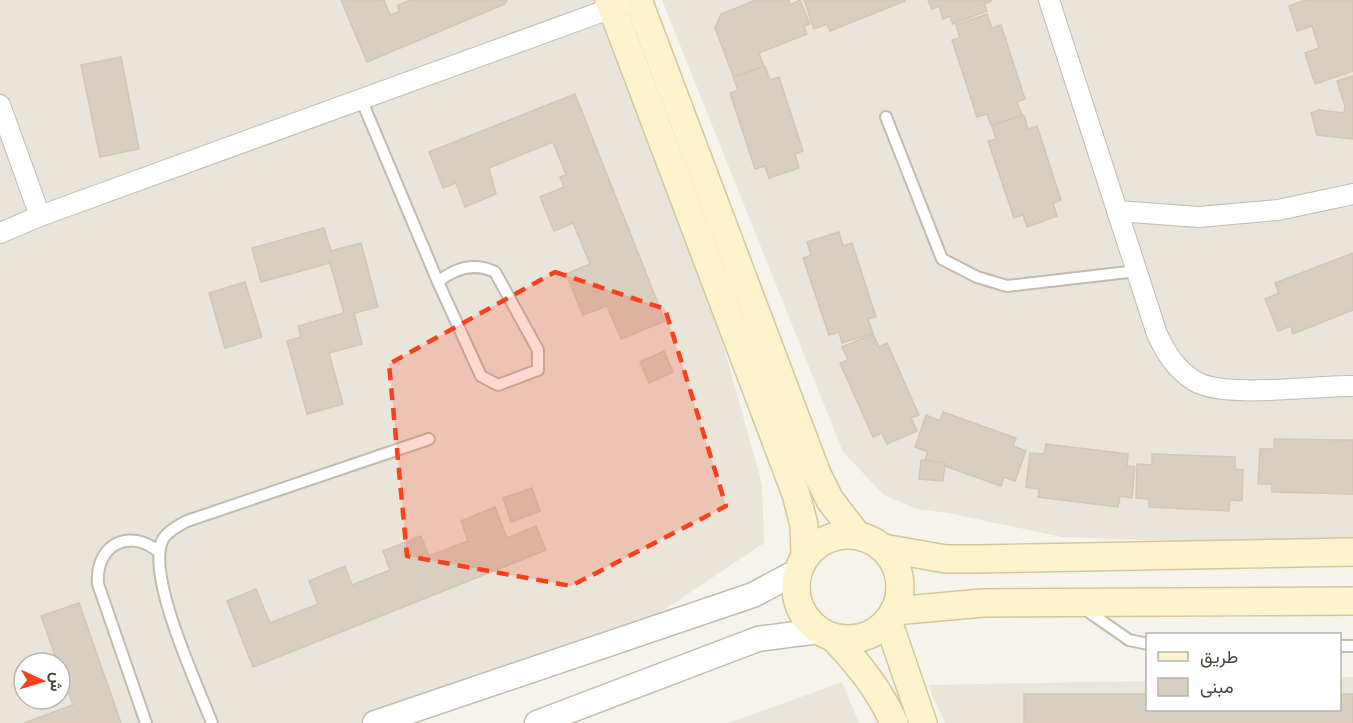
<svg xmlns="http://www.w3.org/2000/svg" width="1353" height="723" font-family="'Fira Sans',Vazirmatn,sans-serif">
  <rect width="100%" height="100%" fill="#f6f3ec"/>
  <g fill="#eae5da" fill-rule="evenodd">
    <path d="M 0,0 L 603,0 L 681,194 L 762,484 L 764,543 L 658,614 L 359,723 L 0,723 ZM 24,663 L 60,663 L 60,699 L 24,699 Z"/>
    <path d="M 662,0 L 1353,0 L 1353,547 L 1062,537 L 948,513 L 916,509 L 884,495 L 843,452 Z"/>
    <path d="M 1340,677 L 1353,677 L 1353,723 L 945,723 L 928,685 L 1147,681 L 1148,710 L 1340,710 Z"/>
    <path d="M 842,682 L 859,723 L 729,723 Z"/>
  </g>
  <g fill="#d8cfc1" stroke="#d3c7b4" stroke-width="1.5">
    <path d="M 341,0 L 384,0 L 390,15 L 399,12 L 398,5 L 411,0 L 507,0 L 505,4 L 367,62 Z"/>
    <path d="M 756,0 L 789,0 L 790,5 L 800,0 L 810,24 L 804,26 L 807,34 L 759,53 L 764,66 L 734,78 L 715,28 L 721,14 Z"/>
    <path d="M 804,0 L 905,0 L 905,1 L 830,31 L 827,24 L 814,29 Z"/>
    <path d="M 928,0 L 990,0 L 991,1 L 984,4 L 987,11 L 953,24 L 950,16 L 943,19 L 939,6 L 932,9 Z"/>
    <path d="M 1305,0 L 1353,0 L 1353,71 L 1315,84 L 1305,53 L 1319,48 L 1312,26 L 1297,31 L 1289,6 Z"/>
    <path d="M 987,14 L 992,28 L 1001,25 L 1025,99 L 1017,102 L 1022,115 L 991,125 L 987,114 L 977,117 L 952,40 L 960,38 L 956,25 Z"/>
    <path d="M 121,57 L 139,149 L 100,157 L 81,65 Z"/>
    <path d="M 765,66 L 770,80 L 779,77 L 803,151 L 795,154 L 799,168 L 769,178 L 765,166 L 755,169 L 730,93 L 738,90 L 733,77 Z"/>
    <path d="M 1353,76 L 1353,139 L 1317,135 L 1311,113 L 1319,110 L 1344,113 L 1345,106 L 1337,81 Z"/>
    <path d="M 575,94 L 665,321 L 621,339 L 607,306 L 583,315 L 566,274 L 590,264 L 573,223 L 554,231 L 540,197 L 564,187 L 560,177 L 566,175 L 553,142 L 489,168 L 496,194 L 465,207 L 456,183 L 443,188 L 429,152 Z"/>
    <path d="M 1024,115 L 1028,129 L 1037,126 L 1061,200 L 1053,203 L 1057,216 L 1027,227 L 1023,215 L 1014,218 L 988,141 L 996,139 L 992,126 Z"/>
    <path d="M 324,228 L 331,251 L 361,243 L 378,307 L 354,313 L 362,344 L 329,353 L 343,404 L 307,414 L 287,341 L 301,337 L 298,326 L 344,313 L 330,263 L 261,282 L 252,248 Z"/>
    <path d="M 839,232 L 843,246 L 852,243 L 876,317 L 868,319 L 873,333 L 842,343 L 839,332 L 829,335 L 803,258 L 811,255 L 807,242 Z"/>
    <path d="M 1353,253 L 1353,310 L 1293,334 L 1291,326 L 1278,331 L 1265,299 L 1279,293 L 1275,283 Z"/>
    <path d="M 245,282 L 262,337 L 225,348 L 209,293 Z"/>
    <path d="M 873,334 L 879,347 L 887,343 L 919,415 L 911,418 L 917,431 L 887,444 L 882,433 L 873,437 L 840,363 L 848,360 L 842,347 Z"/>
    <path d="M 664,351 L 673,372 L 649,383 L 640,362 Z"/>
    <path d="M 943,412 L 1016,438 L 1013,446 L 1026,451 L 1015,481 L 1004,477 L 1001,486 L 925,459 L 928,452 L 915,447 L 926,415 L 940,421 Z"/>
    <path d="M 1274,439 L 1353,440 L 1353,494 L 1272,492 L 1272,484 L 1258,484 L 1260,449 L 1274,449 Z"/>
    <path d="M 1046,444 L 1128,454 L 1127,466 L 1135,467 L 1132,498 L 1120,496 L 1118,507 L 1038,497 L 1039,489 L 1026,487 L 1030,453 L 1044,454 Z"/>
    <path d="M 1152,454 L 1235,457 L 1235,469 L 1243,470 L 1242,501 L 1230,500 L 1229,511 L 1149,507 L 1149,499 L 1136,498 L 1137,464 L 1152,465 Z"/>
    <path d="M 921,460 L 945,463 L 943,481 L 919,479 Z"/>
    <path d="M 532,488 L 540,511 L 511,522 L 503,498 Z"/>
    <path d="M 495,507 L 507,538 L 536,526 L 546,550 L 253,667 L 227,601 L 256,589 L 270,623 L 318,604 L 309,581 L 345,566 L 352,585 L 390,570 L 383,551 L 421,536 L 429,556 L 468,541 L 461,521 Z"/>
    <path d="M 79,603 L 121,723 L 24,723 L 73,705 L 41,616 Z"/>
    <path d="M 1024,694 L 1148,694 L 1148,710 L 1340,710 L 1340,694 L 1353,694 L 1353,723 L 1024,723 Z"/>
  </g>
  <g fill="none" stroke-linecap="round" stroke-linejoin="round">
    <defs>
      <g id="service">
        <path d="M 361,99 L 438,282 L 481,376 L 498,385 L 538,370 L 538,350 L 495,272 C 474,262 455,268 438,282"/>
        <path d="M 886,117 L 942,259 L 977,277 L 1007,286 L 1137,271"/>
        <path d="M 1083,608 L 1129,640 L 1148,644"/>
        <path d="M 1340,646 L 1353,646"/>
        <path d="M 146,723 L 98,584 C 95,545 129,527 159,552"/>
        <path d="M 212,723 C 197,684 147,578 162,541 C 166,532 178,526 187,521 L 429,439"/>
      </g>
      <g id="minor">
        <path d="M 1049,0 L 1157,334 C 1166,353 1175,368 1193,380 C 1223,400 1315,385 1353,386"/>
        <path d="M 0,105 L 40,216 L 634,0"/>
        <path d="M 1117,211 L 1199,217 L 1278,210 L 1353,194"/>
        <path d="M 0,233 L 40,216"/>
      </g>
      <g id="tertiary">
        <path d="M 375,723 L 753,595 L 798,571"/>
        <path d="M 537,723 L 758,639 L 819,631"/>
      </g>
      <g id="secondary">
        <path d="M 609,0 L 796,494 L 804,525 L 805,556"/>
        <path d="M 638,0 L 817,474 L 830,500 L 857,535"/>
        <circle cx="848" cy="587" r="52"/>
        <path d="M 883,548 L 946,559 L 978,559 L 1353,552"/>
        <path d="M 894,611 L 983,603 L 1353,601"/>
        <path d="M 888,621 L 923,723"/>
        <path d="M 834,638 C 859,665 879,689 894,723"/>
      </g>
    </defs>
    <use href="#service" stroke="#c2bbae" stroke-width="14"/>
    <use href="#minor" stroke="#c2bbae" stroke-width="22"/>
    <use href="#tertiary" stroke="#c2bbae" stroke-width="27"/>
    <use href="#secondary" stroke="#d6c79b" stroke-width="30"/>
    <use href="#service" stroke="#fff" stroke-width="10"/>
    <use href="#minor" stroke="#fff" stroke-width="20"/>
    <use href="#tertiary" stroke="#fff" stroke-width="24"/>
    <use href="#secondary" stroke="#fff3cd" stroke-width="27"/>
  </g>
  <path fill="#fc3f1d" fill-opacity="0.2" stroke="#fc3f1d" stroke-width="4.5" stroke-dasharray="12 8" stroke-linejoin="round" d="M 555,272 L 665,309 L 726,506 L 571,586 L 407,556 L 389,364 Z"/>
  <rect x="1146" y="633" width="195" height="78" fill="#ffffff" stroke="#b7b4b0" stroke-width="1.5"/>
  <rect x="1158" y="652" width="30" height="9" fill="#fff3cd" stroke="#b7b4b0" stroke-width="1.5"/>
  <text x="1200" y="663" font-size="18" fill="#4b4439">طريق</text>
  <rect x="1158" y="678" width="30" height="18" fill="#d8cfc1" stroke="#b7b4b0" stroke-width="1.5"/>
  <text x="1200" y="693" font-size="18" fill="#4b4439">مبنى</text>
  <g transform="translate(42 681) rotate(94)"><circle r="28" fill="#ffffff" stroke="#b7b4b0" stroke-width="1.5"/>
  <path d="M0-4.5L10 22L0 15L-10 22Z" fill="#fc3f1d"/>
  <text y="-9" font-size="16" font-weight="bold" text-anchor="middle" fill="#4b4439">ش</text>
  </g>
</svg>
